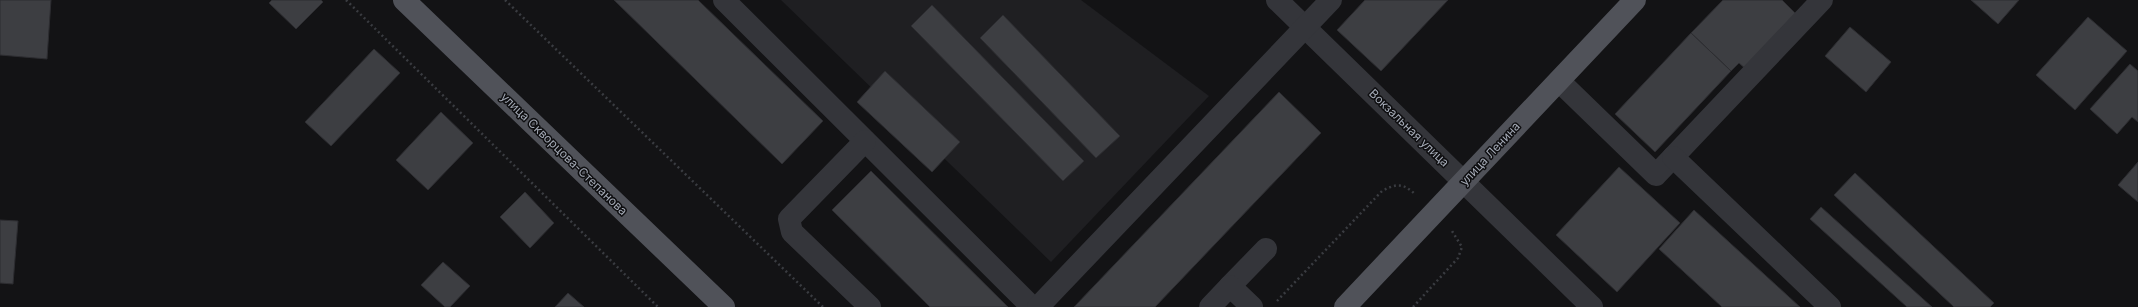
<svg xmlns="http://www.w3.org/2000/svg" width="2138" height="307" font-family="Inter,sans-serif">
  <rect width="100%" height="100%" fill="#131315"/>
  <path fill="#1f1f22" d="M 781,0 L 1081,0 L 1209,96 L 1051,262 Z"/>
  <g fill="#3d3e42" stroke="#2d2d31">
    <path d="M 0,0 L 51,0 L 47,59 L 0,55 Z"/>
    <path d="M 272,0 L 321,0 L 323,2 L 296,29 L 269,3 Z"/>
    <path d="M 614,0 L 698,0 L 823,121 L 782,164 Z"/>
    <path d="M 1365,0 L 1448,0 L 1381,71 L 1337,30 Z"/>
    <path d="M 1723,0 L 1782,0 L 1799,17 L 1748,71 L 1739,63 L 1731,71 L 1691,33 Z"/>
    <path d="M 1971,0 L 2019,0 L 1998,24 Z"/>
    <path d="M 932,5 L 1084,161 L 1063,181 L 911,26 Z"/>
    <path d="M 1003,15 L 1120,136 L 1096,158 L 980,38 Z"/>
    <path d="M 2088,17 L 2127,51 L 2075,110 L 2036,75 Z"/>
    <path d="M 1850,27 L 1891,62 L 1866,92 L 1825,56 Z"/>
    <path d="M 1691,33 L 1731,71 L 1655,152 L 1615,114 Z"/>
    <path d="M 374,49 L 400,73 L 331,146 L 305,122 Z"/>
    <path d="M 2130,64 L 2138,71 L 2138,122 L 2132,117 L 2117,134 L 2090,109 Z"/>
    <path d="M 885,71 L 960,142 L 932,172 L 857,102 Z"/>
    <path d="M 1279,92 L 1321,133 L 1155,307 L 1074,307 Z"/>
    <path d="M 441,112 L 473,143 L 428,190 L 396,160 Z"/>
    <path d="M 2138,162 L 2138,202 L 2118,185 Z"/>
    <path d="M 1619,167 L 1680,223 L 1617,292 L 1556,235 Z"/>
    <path d="M 871,171 L 1008,307 L 930,307 L 832,210 Z"/>
    <path d="M 1855,173 L 1994,303 L 1990,307 L 1954,307 L 1834,195 Z"/>
    <path d="M 525,192 L 554,223 L 530,248 L 500,217 Z"/>
    <path d="M 1821,207 L 1932,307 L 1907,307 L 1810,219 Z"/>
    <path d="M 1694,210 L 1800,307 L 1722,307 L 1659,249 Z"/>
    <path d="M 0,220 L 18,221 L 13,284 L 0,283 Z"/>
    <path d="M 443,262 L 470,286 L 450,307 L 445,307 L 421,285 Z"/>
    <path d="M 568,293 L 584,307 L 555,307 Z"/>
  </g>
  <g fill="none" stroke-linecap="round" stroke-linejoin="round">
    <g stroke="#3a3c41" stroke-width="2.5" stroke-dasharray="2 3" stroke-linecap="butt">
      <path d="M 346,0 L 658,307"/>
      <path d="M 505,0 L 823,307"/>
      <path d="M 1277,301 L 1382,191 C 1397,183 1403,183 1416,195"/>
      <path d="M 1413,307 L 1458,258 L 1462,247 L 1452,231"/>
    </g>
    <g stroke="#34353a" stroke-width="22">
      <path d="M 724,0 L 1032,307"/>
      <path d="M 1277,0 L 1592,307"/>
      <path d="M 1559,81 L 1656,175 L 1822,0"/>
      <path d="M 865,141 L 789,219 L 792,232 L 870,307"/>
      <path d="M 1673,157 L 1830,307"/>
      <path d="M 1230,286 L 1266,249"/>
      <path d="M 1038,307 L 1331,0"/>
      <path d="M 1210,307 L 1230,286 L 1252,307"/>
    </g>
    <g stroke="#505259" stroke-width="22">
      <path d="M 404,0 L 724,307"/>
      <path d="M 1345,307 L 1635,0"/>
    </g>
  </g>
  <g text-anchor="middle" stroke-width="3" stroke-linejoin="round" paint-order="stroke">
    <g font-size="12" fill="#a4aab6" stroke="#0e0e10">
      <text transform="translate(1409 128) rotate(44)" y="4">Вокзальная улица</text>
      <text transform="translate(564 154) rotate(44)" y="4">улица Скворцова-Степанова</text>
      <text transform="translate(1490 154) rotate(-47)" y="4">улица Ленина</text>
    </g>
  </g>
</svg>
